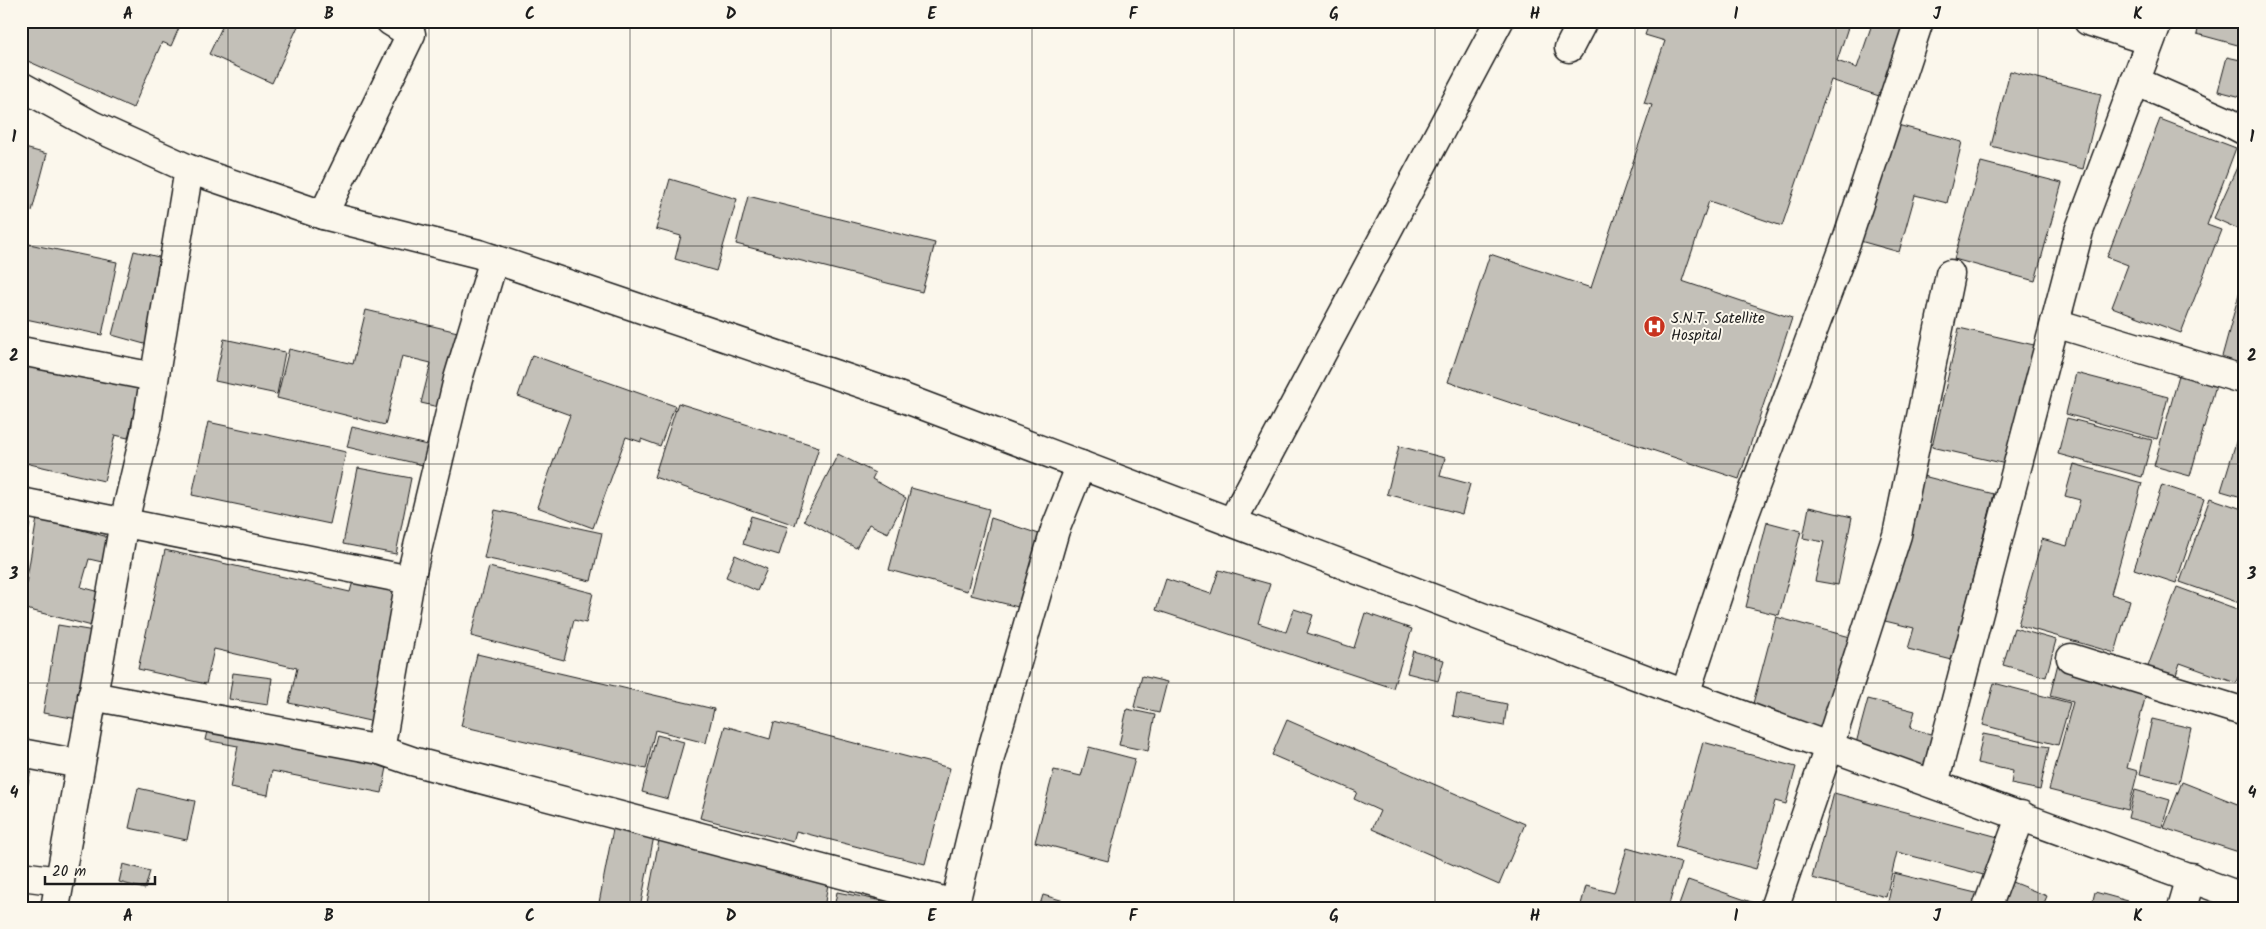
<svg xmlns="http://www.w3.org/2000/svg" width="2266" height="929" font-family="Kalam,sans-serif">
  <rect width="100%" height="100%" fill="#fbf7ec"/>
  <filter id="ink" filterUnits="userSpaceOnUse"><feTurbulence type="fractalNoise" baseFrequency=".02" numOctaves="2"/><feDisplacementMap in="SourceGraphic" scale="10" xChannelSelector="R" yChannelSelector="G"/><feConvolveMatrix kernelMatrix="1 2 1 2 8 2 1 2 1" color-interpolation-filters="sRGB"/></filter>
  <g filter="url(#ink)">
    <g fill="#c3c0b8" stroke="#1c1c1c">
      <path d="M 21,21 L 182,21 L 171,46 L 162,42 L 133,108 L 21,58 Z"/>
      <path d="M 225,21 L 305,21 L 303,26 L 299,24 L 272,83 L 209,54 Z"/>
      <path d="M 1650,21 L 1850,21 L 1837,61 L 1857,68 L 1873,21 L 1914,21 L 1888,99 L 1831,80 L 1782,226 L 1709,201 L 1682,281 L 1792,318 L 1739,479 L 1448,382 L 1490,254 L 1591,288 L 1652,105 L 1644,103 L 1665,41 L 1645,35 Z"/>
      <path d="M 2200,21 L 2245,21 L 2245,47 L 2197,34 Z"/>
      <path d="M 2227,57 L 2245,61 L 2245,98 L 2218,91 Z"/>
      <path d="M 2010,71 L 2101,94 L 2083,169 L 1991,146 Z"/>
      <path d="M 2160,119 L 2236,148 L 2207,225 L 2221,230 L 2181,333 L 2112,307 L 2128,265 L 2107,257 Z"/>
      <path d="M 1890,123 L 1962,142 L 1947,203 L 1915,195 L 1899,252 L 1860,241 Z"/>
      <path d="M 21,147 L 47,154 L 32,211 L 21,209 Z"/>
      <path d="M 2243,154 L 2245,155 L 2245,232 L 2214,218 Z"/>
      <path d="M 1981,162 L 2062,183 L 2035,281 L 1954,259 Z"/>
      <path d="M 670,179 L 737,199 L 716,271 L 675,259 L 681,236 L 656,229 Z"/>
      <path d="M 748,196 L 935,243 L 922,292 L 736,244 Z"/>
      <path d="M 24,243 L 117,262 L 102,335 L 21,318 L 21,257 Z"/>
      <path d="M 134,251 L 171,260 L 148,345 L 112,335 Z"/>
      <path d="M 2245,272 L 2245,371 L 2220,364 Z"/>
      <path d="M 366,310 L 466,334 L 447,409 L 421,403 L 431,363 L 402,356 L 385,425 L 277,398 L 289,349 L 353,364 Z"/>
      <path d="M 1959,328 L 2034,345 L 2006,464 L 1932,447 Z"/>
      <path d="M 224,339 L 285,352 L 277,394 L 215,381 Z"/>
      <path d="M 532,355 L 675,406 L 660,446 L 641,439 L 641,442 L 626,437 L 593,528 L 537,507 L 570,415 L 518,396 Z"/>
      <path d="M 21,360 L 140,387 L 128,438 L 115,435 L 104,481 L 21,462 Z"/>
      <path d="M 2076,373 L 2168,397 L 2157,439 L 2066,414 Z"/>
      <path d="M 2179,375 L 2216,385 L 2190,476 L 2154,466 Z"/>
      <path d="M 678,403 L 819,447 L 795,525 L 654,477 Z"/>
      <path d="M 2245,413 L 2245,498 L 2221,491 Z"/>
      <path d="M 2067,418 L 2152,440 L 2142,477 L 2058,454 Z"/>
      <path d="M 208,422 L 346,452 L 330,524 L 192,495 Z"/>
      <path d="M 352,427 L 431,446 L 427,466 L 347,447 Z"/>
      <path d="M 1399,446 L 1445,458 L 1440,476 L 1470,484 L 1462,514 L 1387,494 Z"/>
      <path d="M 838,454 L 875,473 L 872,479 L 906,498 L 888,533 L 869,524 L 856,548 L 804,520 Z"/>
      <path d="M 2074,464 L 2142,483 L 2111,594 L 2130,600 L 2115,653 L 2018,625 L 2042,539 L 2067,546 L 2080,500 L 2065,496 Z"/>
      <path d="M 358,468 L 411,478 L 396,554 L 343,544 Z"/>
      <path d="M 1923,476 L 1994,494 L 1952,660 L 1908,649 L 1914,628 L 1885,621 Z"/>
      <path d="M 2162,485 L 2204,499 L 2176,583 L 2134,569 Z"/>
      <path d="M 911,488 L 989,509 L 967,591 L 889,570 Z"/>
      <path d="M 2210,498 L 2245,510 L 2245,605 L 2180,582 Z"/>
      <path d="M 1809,507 L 1852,517 L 1838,585 L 1815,581 L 1824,542 L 1803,538 Z"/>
      <path d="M 495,510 L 602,533 L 591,581 L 484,558 Z"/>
      <path d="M 751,516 L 788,527 L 779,555 L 743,544 Z"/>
      <path d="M 37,518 L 108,537 L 102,562 L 89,559 L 81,587 L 100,592 L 92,626 L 22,608 Z"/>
      <path d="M 991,518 L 1039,534 L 1022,608 L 971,595 Z"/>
      <path d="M 21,520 L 30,522 L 21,573 Z"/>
      <path d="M 1767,522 L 1801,531 L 1779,615 L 1746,607 Z"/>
      <path d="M 165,550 L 350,592 L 353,581 L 403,592 L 374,722 L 289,703 L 297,668 L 214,649 L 206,684 L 138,669 Z"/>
      <path d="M 735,555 L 767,569 L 757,591 L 726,577 Z"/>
      <path d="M 489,567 L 593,593 L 586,623 L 574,620 L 564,660 L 471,636 Z"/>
      <path d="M 1219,570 L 1270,584 L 1258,623 L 1286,632 L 1294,609 L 1313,615 L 1307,633 L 1354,648 L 1365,613 L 1412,629 L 1393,688 L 1156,610 L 1166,579 L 1211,594 Z"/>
      <path d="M 2177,587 L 2245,612 L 2245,659 L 2236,683 L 2180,663 L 2174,681 L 2146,672 Z"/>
      <path d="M 1776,617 L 1854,638 L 1829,732 L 1751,711 Z"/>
      <path d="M 58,625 L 100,632 L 84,720 L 43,713 Z"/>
      <path d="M 2014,628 L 2056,640 L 2046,677 L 2003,665 Z"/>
      <path d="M 1413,651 L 1444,660 L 1438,681 L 1407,673 Z"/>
      <path d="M 477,654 L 714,709 L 706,743 L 655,730 L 646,769 L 461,726 Z"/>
      <path d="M 2059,659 L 2149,683 L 2127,768 L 2138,771 L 2128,810 L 2049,790 L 2073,702 L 2050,696 Z"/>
      <path d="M 233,673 L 272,678 L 268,705 L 229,699 Z"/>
      <path d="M 1142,676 L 1167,682 L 1159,713 L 1134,707 Z"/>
      <path d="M 1994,683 L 2070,703 L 2058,745 L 1983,725 Z"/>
      <path d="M 1457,694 L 1507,704 L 1504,726 L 1453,716 Z"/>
      <path d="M 1868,699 L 1915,711 L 1910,728 L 1934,735 L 1926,766 L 1855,747 Z"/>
      <path d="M 1127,709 L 1155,715 L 1148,751 L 1119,745 Z"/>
      <path d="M 2152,719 L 2191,728 L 2179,783 L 2140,774 Z"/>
      <path d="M 1287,720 L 1525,824 L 1499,885 L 1372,829 L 1380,811 L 1354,799 L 1357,792 L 1272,755 Z"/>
      <path d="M 209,722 L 389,757 L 382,793 L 272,771 L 268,795 L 230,788 L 238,746 L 205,740 Z"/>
      <path d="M 774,722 L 950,768 L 925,864 L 796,831 L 793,842 L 700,818 L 725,726 L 770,739 Z"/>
      <path d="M 1983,734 L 2049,747 L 2040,790 L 2011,784 L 2013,771 L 1977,763 Z"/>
      <path d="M 657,735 L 684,742 L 668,799 L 642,792 Z"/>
      <path d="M 1703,742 L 1796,767 L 1786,804 L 1775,801 L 1756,869 L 1675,847 Z"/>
      <path d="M 1089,747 L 1135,759 L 1108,861 L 1035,842 L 1054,770 L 1081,776 Z"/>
      <path d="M 21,767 L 31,770 L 21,814 Z"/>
      <path d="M 2182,782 L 2245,807 L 2245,854 L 2164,828 Z"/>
      <path d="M 138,788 L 195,801 L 187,840 L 129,828 Z"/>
      <path d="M 2135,790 L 2170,800 L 2162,827 L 2128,818 Z"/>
      <path d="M 1834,793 L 2002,838 L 1991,877 L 1897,852 L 1886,897 L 1812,878 Z"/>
      <path d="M 614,824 L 655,831 L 640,908 L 598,908 Z"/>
      <path d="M 659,840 L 829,878 L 824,908 L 646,908 Z"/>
      <path d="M 1627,848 L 1681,863 L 1668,908 L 1580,908 L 1586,886 L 1614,893 Z"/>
      <path d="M 123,864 L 150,871 L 145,889 L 119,882 Z"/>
      <path d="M 1894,873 L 1984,895 L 1980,908 L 1887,907 Z"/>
      <path d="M 1688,880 L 1754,903 L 1753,908 L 1678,908 Z"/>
      <path d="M 2012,882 L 2047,896 L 2042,908 L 2002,908 Z"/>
      <path d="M 837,892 L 919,908 L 834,908 Z"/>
      <path d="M 2095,892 L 2150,907 L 2150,908 L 2091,908 Z"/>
      <path d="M 1043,895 L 1089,908 L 1039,908 Z"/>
    </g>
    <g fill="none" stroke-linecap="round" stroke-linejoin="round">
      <defs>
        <g id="street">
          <path d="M 2088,21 L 2150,41"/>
          <path d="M 1569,48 L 1583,21"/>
          <path d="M 2135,81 L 2228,122 L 2245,131"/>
          <path d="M 21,86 L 92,125 L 189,169 L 323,215 L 479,254 L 893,394 L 1685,694 L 2245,898"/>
          <path d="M 323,215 L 411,34 L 390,21"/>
          <path d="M 2055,323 L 2245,380"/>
          <path d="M 21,351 L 154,377"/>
          <path d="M 21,502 L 410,580 L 380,750 L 92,696"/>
          <path d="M 1232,522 L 1499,21"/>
          <path d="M 410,580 L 458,379 L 494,259"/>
          <path d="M 2071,658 L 2245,712"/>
          <path d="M 1685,694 L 1744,516 L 1847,240 L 1919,21"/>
          <path d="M 380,750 L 412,761 L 955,904"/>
          <path d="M 21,753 L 80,764"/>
          <path d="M 1934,784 L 2079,231 L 2158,21"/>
          <path d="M 21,876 L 60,881"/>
          <path d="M 55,908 L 124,522 L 146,429 L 189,169"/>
          <path d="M 954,908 L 991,753 L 1055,530 L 1081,465"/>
          <path d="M 1774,908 L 1829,747 L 1897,535 L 1950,274"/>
          <path d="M 1987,908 L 2021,815"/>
          <path d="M 2182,908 L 2191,877"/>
        </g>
      </defs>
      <use href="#street" stroke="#1c1c1c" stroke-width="31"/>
      <use href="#street" stroke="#fbf7ec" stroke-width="28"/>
    </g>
  </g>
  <path fill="none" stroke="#1c1c1c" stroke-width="1" stroke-opacity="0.55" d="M 228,21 L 228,908M 429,21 L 429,908M 630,21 L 630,908M 831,21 L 831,908M 1032,21 L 1032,908M 1234,21 L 1234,908M 1435,21 L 1435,908M 1635,21 L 1635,908M 1836,21 L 1836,908M 2038,21 L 2038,908M 21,246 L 2245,246M 21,464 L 2245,464M 21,683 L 2245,683"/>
  <defs>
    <symbol id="hospital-disc" viewBox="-11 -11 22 22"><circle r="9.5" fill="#c8321e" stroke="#fbf7ec"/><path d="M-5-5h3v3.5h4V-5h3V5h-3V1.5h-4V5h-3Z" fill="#fff"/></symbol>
  </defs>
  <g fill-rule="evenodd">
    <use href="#hospital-disc" x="1642" y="314" width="25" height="25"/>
  </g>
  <g text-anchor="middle" stroke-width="4" stroke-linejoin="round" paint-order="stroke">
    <g font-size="15" fill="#1c1c1c" stroke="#fbf7ec" text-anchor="start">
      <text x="1671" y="323">S.N.T. Satellite<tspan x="1671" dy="17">Hospital</tspan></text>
    </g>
  </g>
  <rect width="2266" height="929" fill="none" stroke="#fbf7ec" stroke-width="55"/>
  <path d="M45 876v8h110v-8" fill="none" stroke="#1c1c1c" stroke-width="2.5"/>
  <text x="52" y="876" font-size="15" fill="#1c1c1c" stroke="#fbf7ec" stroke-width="4" paint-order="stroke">20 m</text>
  <rect x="28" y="28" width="2210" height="874" fill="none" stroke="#1c1c1c" stroke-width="2"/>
  <g font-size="16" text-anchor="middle" font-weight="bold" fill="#1c1c1c">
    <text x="128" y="19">A</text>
    <text x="329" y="19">B</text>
    <text x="530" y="19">C</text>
    <text x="731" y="19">D</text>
    <text x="932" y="19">E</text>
    <text x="1133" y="19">F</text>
    <text x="1334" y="19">G</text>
    <text x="1535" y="19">H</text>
    <text x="1736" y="19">I</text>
    <text x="1937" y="19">J</text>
    <text x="2138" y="19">K</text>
    <text x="14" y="142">1</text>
    <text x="2252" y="142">1</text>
    <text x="14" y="361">2</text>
    <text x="2252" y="361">2</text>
    <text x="14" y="579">3</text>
    <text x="2252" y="579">3</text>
    <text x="14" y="798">4</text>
    <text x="2252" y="798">4</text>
    <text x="128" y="921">A</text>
    <text x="329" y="921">B</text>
    <text x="530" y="921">C</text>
    <text x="731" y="921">D</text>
    <text x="932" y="921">E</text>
    <text x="1133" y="921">F</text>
    <text x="1334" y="921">G</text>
    <text x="1535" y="921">H</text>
    <text x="1736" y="921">I</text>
    <text x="1937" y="921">J</text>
    <text x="2138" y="921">K</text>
  </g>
</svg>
